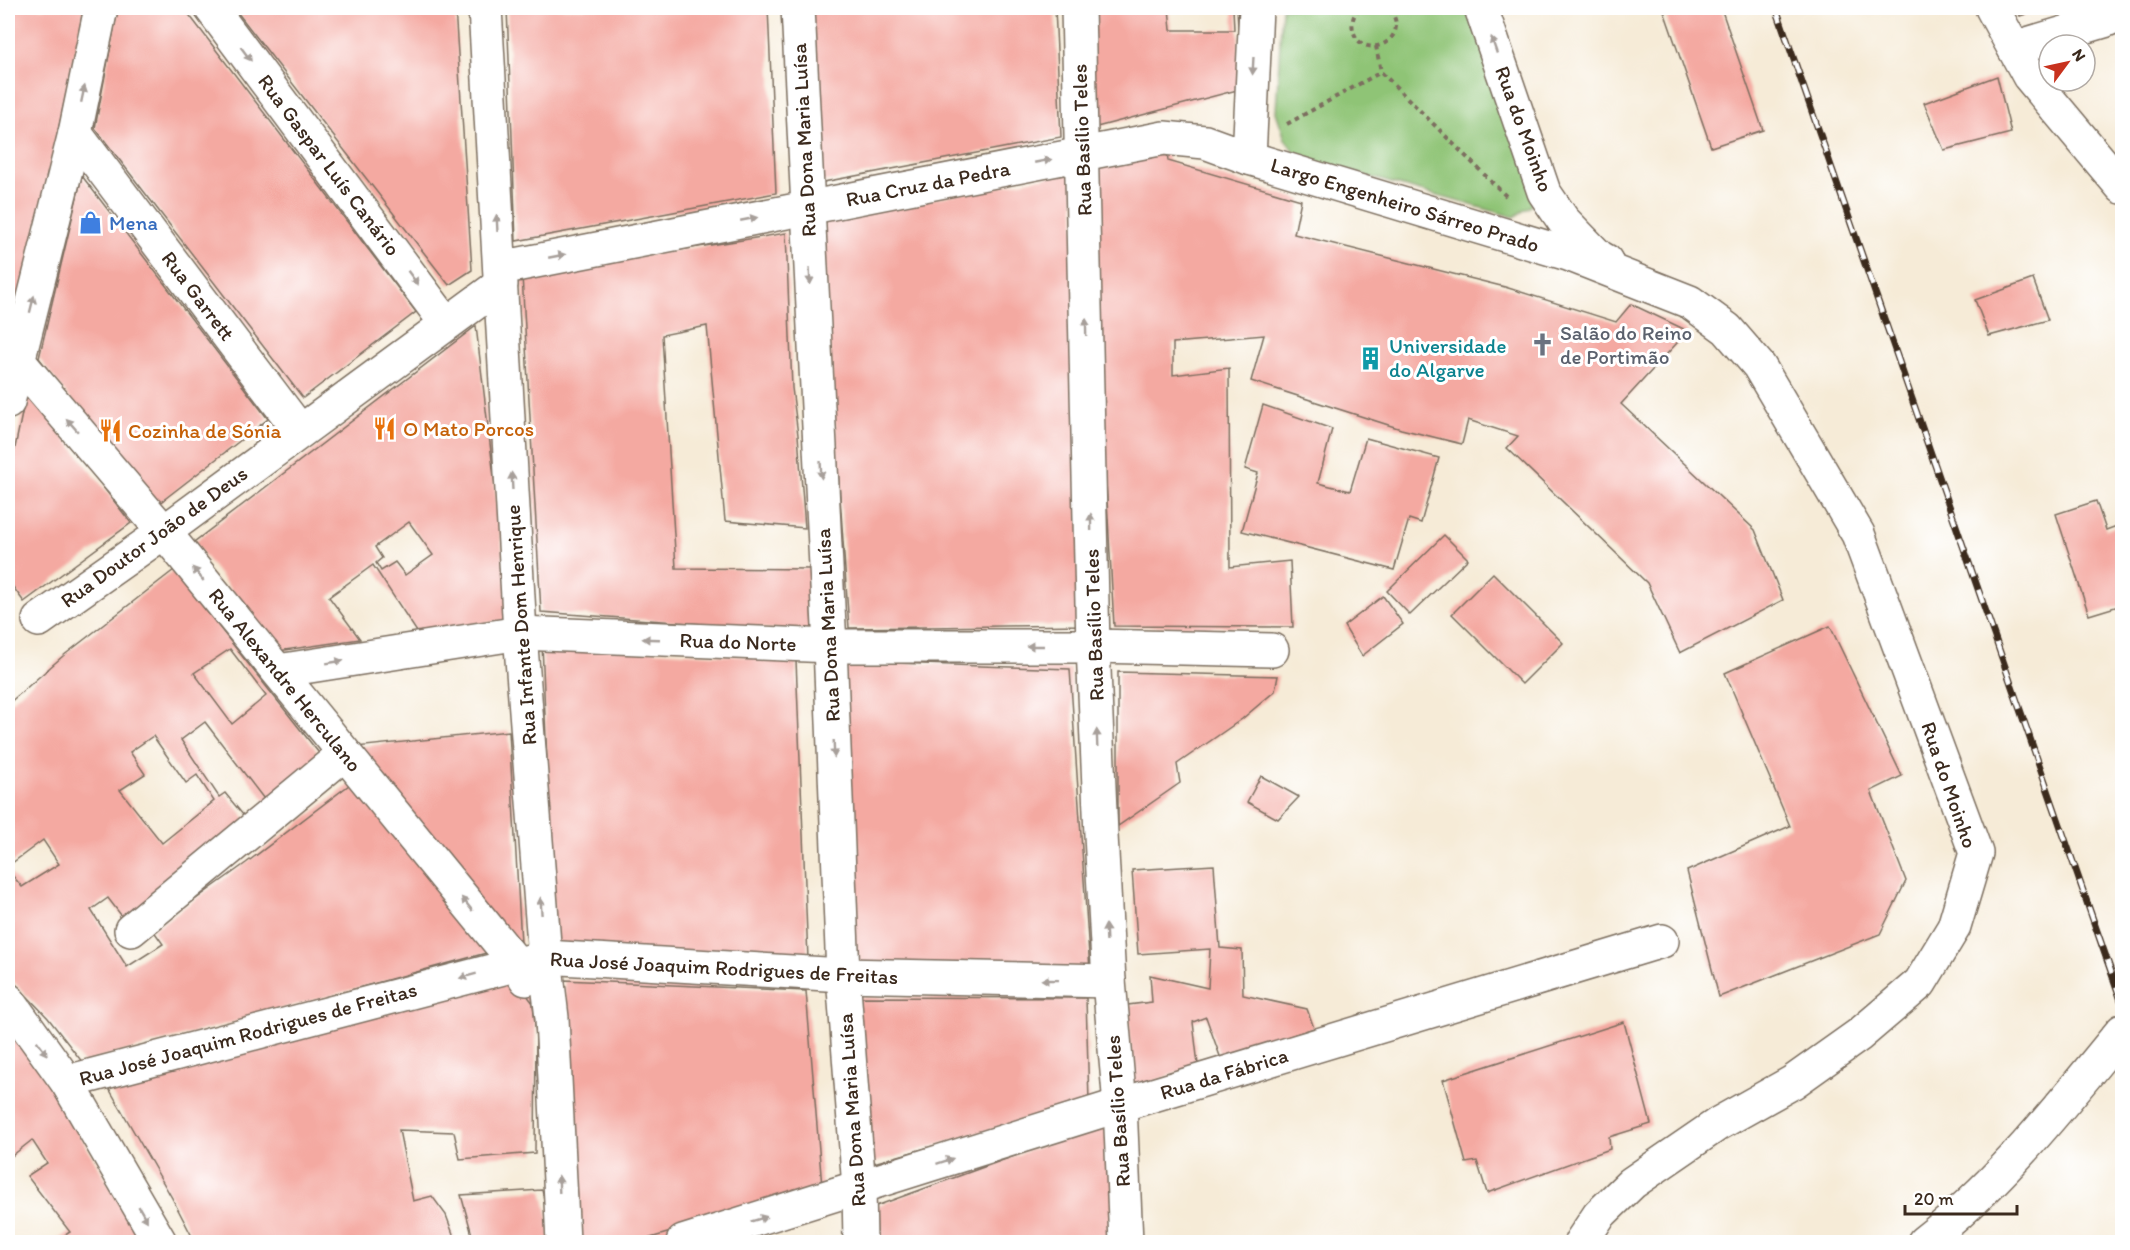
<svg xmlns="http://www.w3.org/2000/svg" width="2130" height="1250" font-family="Itim,sans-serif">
  <rect width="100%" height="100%" fill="#fff"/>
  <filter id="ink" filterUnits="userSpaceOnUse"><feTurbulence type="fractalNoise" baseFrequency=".0167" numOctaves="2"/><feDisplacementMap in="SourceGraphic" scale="12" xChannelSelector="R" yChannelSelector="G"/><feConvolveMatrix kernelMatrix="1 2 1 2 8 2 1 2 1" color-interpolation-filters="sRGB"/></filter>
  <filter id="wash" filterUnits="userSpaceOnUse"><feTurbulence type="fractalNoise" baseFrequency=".008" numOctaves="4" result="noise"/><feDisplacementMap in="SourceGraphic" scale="24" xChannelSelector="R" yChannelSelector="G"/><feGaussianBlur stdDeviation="1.35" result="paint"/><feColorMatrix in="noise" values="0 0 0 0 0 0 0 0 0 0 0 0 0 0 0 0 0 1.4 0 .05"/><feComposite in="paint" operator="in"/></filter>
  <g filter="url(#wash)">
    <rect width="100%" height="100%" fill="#f6ebd7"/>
    <path fill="#8fc476" stroke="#65774a" stroke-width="1.5" d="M 1282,8 L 1471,8 L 1530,179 L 1532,205 L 1514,217 L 1298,157 L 1285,139 L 1276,112 Z"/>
    <g id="blocks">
      <g fill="#f4a9a1" fill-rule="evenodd">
        <path d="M 8,8 L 85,8 L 13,337 L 8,331 Z"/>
        <path d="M 118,8 L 184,8 L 416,312 L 303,398 L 95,128 Z"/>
        <path d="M 234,8 L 455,8 L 472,270 L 449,285 Z"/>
        <path d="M 507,8 L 768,8 L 776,193 L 516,241 Z"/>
        <path d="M 809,8 L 1055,8 L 1061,137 L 818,183 Z"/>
        <path d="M 1090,8 L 1169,8 L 1171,30 L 1234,30 L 1233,8 L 1237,8 L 1241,89 L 1093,128 Z"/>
        <path d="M 1663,8 L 1721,8 L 1763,130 L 1711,147 Z"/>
        <path d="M 2017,8 L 2044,8 L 2020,16 Z"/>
        <path d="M 1997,76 L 2011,133 L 1944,150 L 1924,103 Z"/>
        <path d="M 1167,151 L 1168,161 L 1301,200 L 1294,234 L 1505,287 L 1616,322 L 1631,304 L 1688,331 L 1621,404 L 1755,530 L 1783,600 L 1680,653 L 1647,583 L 1507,448 L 1518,436 L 1468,420 L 1462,444 L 1401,429 L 1251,381 L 1264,335 L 1173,343 L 1173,375 L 1229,368 L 1230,567 L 1290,561 L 1293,627 L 1114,626 L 1099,355 L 1094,162 Z"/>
        <path d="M 1073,172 L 1086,625 L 849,628 L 821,220 Z"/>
        <path d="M 82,176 L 268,419 L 153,508 L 39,358 Z"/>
        <path d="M 786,233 L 792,388 L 798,435 L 805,528 L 725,521 L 707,326 L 662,335 L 676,568 L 810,569 L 812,632 L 541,612 L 522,275 Z"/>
        <path d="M 2033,279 L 2048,320 L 1989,336 L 1975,300 Z"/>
        <path d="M 476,326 L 511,620 L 417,632 L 373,565 L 329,597 L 360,639 L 278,651 L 194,542 ZM 409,522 L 433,555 L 405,575 L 395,562 L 381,571 L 376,563 L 382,558 L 375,547 Z"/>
        <path d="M 27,389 L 131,523 L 24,602 L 8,580 L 8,482 Z"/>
        <path d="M 1263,405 L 1332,429 L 1318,483 L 1350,491 L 1366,438 L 1439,458 L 1421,523 L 1409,519 L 1394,570 L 1242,531 L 1258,473 L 1245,469 Z"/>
        <path d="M 2096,501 L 2106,530 L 2122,524 L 2122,605 L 2089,615 L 2056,514 Z"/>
        <path d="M 1444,535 L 1468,559 L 1410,615 L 1387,591 Z"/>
        <path d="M 174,570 L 326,762 L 127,923 L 108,898 L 91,910 L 127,967 L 163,944 L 153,930 L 246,863 L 357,779 L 497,950 L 83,1063 L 48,1018 L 8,976 L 8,870 L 22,887 L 59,864 L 43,840 L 8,866 L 8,704 L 63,656 ZM 230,649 L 266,696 L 232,724 L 194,673 ZM 205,722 L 267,803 L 248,821 L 225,793 L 219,797 L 181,740 ZM 153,736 L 186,783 L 197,775 L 214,801 L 162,843 L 120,790 L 145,774 L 130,752 Z"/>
        <path d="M 1493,573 L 1563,643 L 1522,684 L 1452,614 Z"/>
        <path d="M 1383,596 L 1403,624 L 1362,656 L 1344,626 Z"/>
        <path d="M 1830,626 L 1902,776 L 1871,791 L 1906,881 L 1880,934 L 1719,997 L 1687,871 L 1790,826 L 1725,673 Z"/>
        <path d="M 542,644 L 796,660 L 808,959 L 555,952 Z"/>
        <path d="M 835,661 L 1070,669 L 1090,971 L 843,967 Z"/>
        <path d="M 1118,672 L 1278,676 L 1275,691 L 1242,719 L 1177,764 L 1180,783 L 1118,826 Z"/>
        <path d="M 509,731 L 521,943 L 509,945 L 355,747 Z"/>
        <path d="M 1261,776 L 1299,797 L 1278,819 L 1247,802 Z"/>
        <path d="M 1214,865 L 1220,948 L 1242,950 L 1243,995 L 1307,1009 L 1314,1028 L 1221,1059 L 1206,1017 L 1193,1022 L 1198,1065 L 1133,1089 L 1128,1005 L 1152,1002 L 1150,975 L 1208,988 L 1210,949 L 1138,954 L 1132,870 Z"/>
        <path d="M 514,978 L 533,1003 L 536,1035 L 535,1153 L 460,1159 L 454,1132 L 399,1130 L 413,1201 L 432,1196 L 446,1215 L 456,1242 L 195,1242 L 172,1198 L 107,1085 Z"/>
        <path d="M 564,980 L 806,991 L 822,1187 L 637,1242 L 575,1242 Z"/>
        <path d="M 857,997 L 1086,998 L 1089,1102 L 863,1166 Z"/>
        <path d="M 1624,1022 L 1651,1124 L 1609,1137 L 1610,1149 L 1487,1193 L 1477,1161 L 1466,1163 L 1443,1080 Z"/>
        <path d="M 8,1025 L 40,1068 L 143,1242 L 54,1242 L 70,1232 L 27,1176 L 47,1163 L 32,1140 L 8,1159 Z"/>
        <path d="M 1114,1120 L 1118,1242 L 877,1242 L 876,1206 Z"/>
        <path d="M 542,1190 L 550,1226 L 551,1242 L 474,1242 L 461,1195 Z"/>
      </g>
    </g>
  </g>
  <g filter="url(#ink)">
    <use href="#blocks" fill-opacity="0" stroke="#7c6e5f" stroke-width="1.5"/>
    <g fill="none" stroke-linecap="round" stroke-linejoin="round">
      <defs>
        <g id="minor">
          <path d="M 211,8 L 446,323"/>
          <path d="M 485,8 L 520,633 L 545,957 L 552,1018 L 563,1242"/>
          <path d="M 798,8 L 830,646 L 843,975 L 859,1188 L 860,1242"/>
          <path d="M 1078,8 L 1093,646 L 1101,835 L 1109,981 L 1120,1105 L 1126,1242"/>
          <path d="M 1481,8 L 1544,192 L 1563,220 L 1599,257 L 1606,261"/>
          <path d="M 1992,8 L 2029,76 L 2122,187"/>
          <path d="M 2014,48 L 2104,21 L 2122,13"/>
          <path d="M 75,133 L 300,431"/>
          <path d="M 1249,158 L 1256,8"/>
          <path d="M 500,268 L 1164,138 L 1205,142 L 1249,158 L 1568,254 L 1690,302 L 1727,329 L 1759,366 L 1858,534 L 1976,853 L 1954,927 L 1920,983 L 1859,1035 L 1793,1082 L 1718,1124 L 1632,1183 L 1599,1215 L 1581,1242"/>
          <path d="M 8,349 L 164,532 L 516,963 L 526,979"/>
          <path d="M 8,402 L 75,133 L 101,8"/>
          <path d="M 39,620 L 164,532 L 501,284"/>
          <path d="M 278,671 L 520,633 L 830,646 L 1093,646 L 1272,650"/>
          <path d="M 131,930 L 344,754"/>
          <path d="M 8,1000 L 67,1082 L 160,1242"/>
          <path d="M 67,1082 L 545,957 L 843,975 L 1109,981"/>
          <path d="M 683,1242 L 1120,1105 L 1662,941"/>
        </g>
        <path id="major" d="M 1924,1242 C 2000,1184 2061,1105 2122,1031"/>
      </defs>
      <use href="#minor" stroke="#7c6e5f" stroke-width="36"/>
      <use href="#major" stroke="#7c6e5f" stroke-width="36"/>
      <g stroke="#7c6e5f" stroke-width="4" stroke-dasharray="4.5 4.5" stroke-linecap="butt">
        <path d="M 1359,8 C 1354,14 1351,21 1353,30 C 1362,65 1416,38 1388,8"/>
        <path d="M 1376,46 L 1381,72"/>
        <path d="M 1287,124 L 1381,72 L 1506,196"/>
      </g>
      <use href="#minor" stroke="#fff" stroke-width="33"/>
      <use href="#major" stroke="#fff" stroke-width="33"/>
      <defs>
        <path id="rail" d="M 1776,8 L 2122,1003"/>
      </defs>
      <use href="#rail" stroke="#3b2a1e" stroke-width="7"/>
      <use href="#rail" stroke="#fff" stroke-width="4.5" stroke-dasharray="14" stroke-linecap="butt"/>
    </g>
    <defs><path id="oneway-solid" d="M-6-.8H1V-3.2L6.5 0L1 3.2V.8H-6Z" transform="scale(1.5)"/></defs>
    <g fill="#a79f9a">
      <use href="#oneway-solid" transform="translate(1494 45) rotate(-109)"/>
      <use href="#oneway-solid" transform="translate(246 54) rotate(53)"/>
      <use href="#oneway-solid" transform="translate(1253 66) rotate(93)"/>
      <use href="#oneway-solid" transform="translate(83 94) rotate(-78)"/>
      <use href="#oneway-solid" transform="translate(1043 161) rotate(-11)"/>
      <use href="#oneway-solid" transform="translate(749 219) rotate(-11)"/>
      <use href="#oneway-solid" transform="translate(497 223) rotate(-93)"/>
      <use href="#oneway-solid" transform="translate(557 256) rotate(-11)"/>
      <use href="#oneway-solid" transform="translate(810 276) rotate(87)"/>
      <use href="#oneway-solid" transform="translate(413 278) rotate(53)"/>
      <use href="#oneway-solid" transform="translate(32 304) rotate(-76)"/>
      <use href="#oneway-solid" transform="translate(1086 327) rotate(-91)"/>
      <use href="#oneway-solid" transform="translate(72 425) rotate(-131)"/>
      <use href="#oneway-solid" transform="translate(821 470) rotate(87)"/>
      <use href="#oneway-solid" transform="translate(512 481) rotate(-93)"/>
      <use href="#oneway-solid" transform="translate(1091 522) rotate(-91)"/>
      <use href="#oneway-solid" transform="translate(198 574) rotate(-129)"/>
      <use href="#oneway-solid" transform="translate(651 639) rotate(-178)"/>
      <use href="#oneway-solid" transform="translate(1035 646) rotate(-180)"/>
      <use href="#oneway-solid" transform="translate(335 662) rotate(-9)"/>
      <use href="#oneway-solid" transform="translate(1097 738) rotate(-92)"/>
      <use href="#oneway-solid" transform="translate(834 749) rotate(88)"/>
      <use href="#oneway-solid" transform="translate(467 904) rotate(-129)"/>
      <use href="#oneway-solid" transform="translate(541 906) rotate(-94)"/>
      <use href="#oneway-solid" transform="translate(1106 933) rotate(-93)"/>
      <use href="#oneway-solid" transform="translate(468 976) rotate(165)"/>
      <use href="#oneway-solid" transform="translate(1050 980) rotate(-179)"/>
      <use href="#oneway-solid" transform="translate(42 1048) rotate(54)"/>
      <use href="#oneway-solid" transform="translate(945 1161) rotate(-18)"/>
      <use href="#oneway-solid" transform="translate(559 1184) rotate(-92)"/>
      <use href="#oneway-solid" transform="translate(143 1214) rotate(60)"/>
      <use href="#oneway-solid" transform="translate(759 1219) rotate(-17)"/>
    </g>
  </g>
  <defs>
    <symbol id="shop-bare" viewBox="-9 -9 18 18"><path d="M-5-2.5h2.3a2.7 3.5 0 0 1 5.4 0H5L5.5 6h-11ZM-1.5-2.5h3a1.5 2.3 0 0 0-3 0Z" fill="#3f7fe0" stroke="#fff" stroke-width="2.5" paint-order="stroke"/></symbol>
    <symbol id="church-bare" viewBox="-9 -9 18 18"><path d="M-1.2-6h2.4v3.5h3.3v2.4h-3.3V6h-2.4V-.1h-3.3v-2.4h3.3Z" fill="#6b7280" stroke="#fff" stroke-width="2.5" paint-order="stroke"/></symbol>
    <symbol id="building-bare" viewBox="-9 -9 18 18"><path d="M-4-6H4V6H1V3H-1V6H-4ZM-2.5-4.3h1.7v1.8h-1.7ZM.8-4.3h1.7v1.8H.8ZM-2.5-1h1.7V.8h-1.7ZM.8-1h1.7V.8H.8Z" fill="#0f9aa8" stroke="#fff" stroke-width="2.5" paint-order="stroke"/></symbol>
    <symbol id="restaurant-bare" viewBox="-9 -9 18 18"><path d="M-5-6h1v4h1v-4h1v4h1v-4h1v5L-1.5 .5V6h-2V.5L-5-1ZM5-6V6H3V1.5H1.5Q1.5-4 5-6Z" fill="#e8710a" stroke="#fff" stroke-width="2.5" paint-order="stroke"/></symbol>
  </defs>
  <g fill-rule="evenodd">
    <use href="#shop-bare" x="74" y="206" width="33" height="33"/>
    <use href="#church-bare" x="1526" y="328" width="33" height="33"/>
    <use href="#building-bare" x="1354" y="342" width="33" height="33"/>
    <use href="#restaurant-bare" x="368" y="412" width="33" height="33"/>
    <use href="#restaurant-bare" x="94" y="414" width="33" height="33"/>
  </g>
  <g text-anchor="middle" stroke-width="6" stroke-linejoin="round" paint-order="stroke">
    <g font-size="21" fill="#3b2a1e" stroke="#fff">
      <text transform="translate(1524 129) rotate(70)" y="7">Rua do Moinho</text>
      <text transform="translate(804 140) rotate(-93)" y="7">Rua Dona Maria Luísa</text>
      <text transform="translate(1082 140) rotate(-92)" y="7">Rua Basílio Teles</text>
      <text transform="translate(329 165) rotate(53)" y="7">Rua Gaspar Luís Canário</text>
      <text transform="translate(928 184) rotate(-11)" y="7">Rua Cruz da Pedra</text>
      <text transform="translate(1405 205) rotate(17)" y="7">Largo Engenheiro Sárreo Prado</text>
      <text transform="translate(198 296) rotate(53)" y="7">Rua Garrett</text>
      <text transform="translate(154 537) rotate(-36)" y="7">Rua Doutor João de Deus</text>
      <text transform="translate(521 625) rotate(-94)" y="7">Rua Infante Dom Henrique</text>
      <text transform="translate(828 625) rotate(-93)" y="7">Rua Dona Maria Luísa</text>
      <text transform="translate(1094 625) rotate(-92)" y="7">Rua Basílio Teles</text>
      <text transform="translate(738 642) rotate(2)" y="7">Rua do Norte</text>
      <text transform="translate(285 680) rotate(51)" y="7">Rua Alexandre Herculano</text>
      <text transform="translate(1949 785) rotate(71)" y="7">Rua do Moinho</text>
      <text transform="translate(724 968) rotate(3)" y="7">Rua José Joaquim Rodrigues de Freitas</text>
      <text transform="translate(248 1034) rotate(-15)" y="7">Rua José Joaquim Rodrigues de Freitas</text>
      <text transform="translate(1224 1074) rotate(-17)" y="7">Rua da Fábrica</text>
      <text transform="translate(852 1110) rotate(-94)" y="7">Rua Dona Maria Luísa</text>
      <text transform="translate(1118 1111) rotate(-94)" y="7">Rua Basílio Teles</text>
    </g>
    <g font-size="21" fill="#366cbe" stroke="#fff" text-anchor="start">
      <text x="109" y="230">Mena</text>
    </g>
    <g font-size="21" fill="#5b616d" stroke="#fff" text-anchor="start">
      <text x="1560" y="340">Salão do Reino<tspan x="1560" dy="24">de Portimão</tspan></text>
    </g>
    <g font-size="21" fill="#0d838f" stroke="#fff" text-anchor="start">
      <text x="1389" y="353">Universidade<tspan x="1389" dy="24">do Algarve</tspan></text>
    </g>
    <g font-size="21" fill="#c56008" stroke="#fff" text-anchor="start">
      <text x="403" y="436">O Mato Porcos</text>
      <text x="128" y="438">Cozinha de Sónia</text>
    </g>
  </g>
  <rect width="2130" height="1250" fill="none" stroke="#fff" stroke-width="30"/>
  <g transform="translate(2067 63) rotate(57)"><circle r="28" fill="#ffffff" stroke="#b1aaa5" stroke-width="1.5"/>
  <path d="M0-4.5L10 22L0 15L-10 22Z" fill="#c8321e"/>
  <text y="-9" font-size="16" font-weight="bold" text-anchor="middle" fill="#3b2a1e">N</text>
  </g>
  <path d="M1905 1205v9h112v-9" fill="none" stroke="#3b2a1e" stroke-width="3"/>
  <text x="1914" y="1205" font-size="18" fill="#3b2a1e" stroke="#ffffff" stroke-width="4.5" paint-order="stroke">20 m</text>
</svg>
